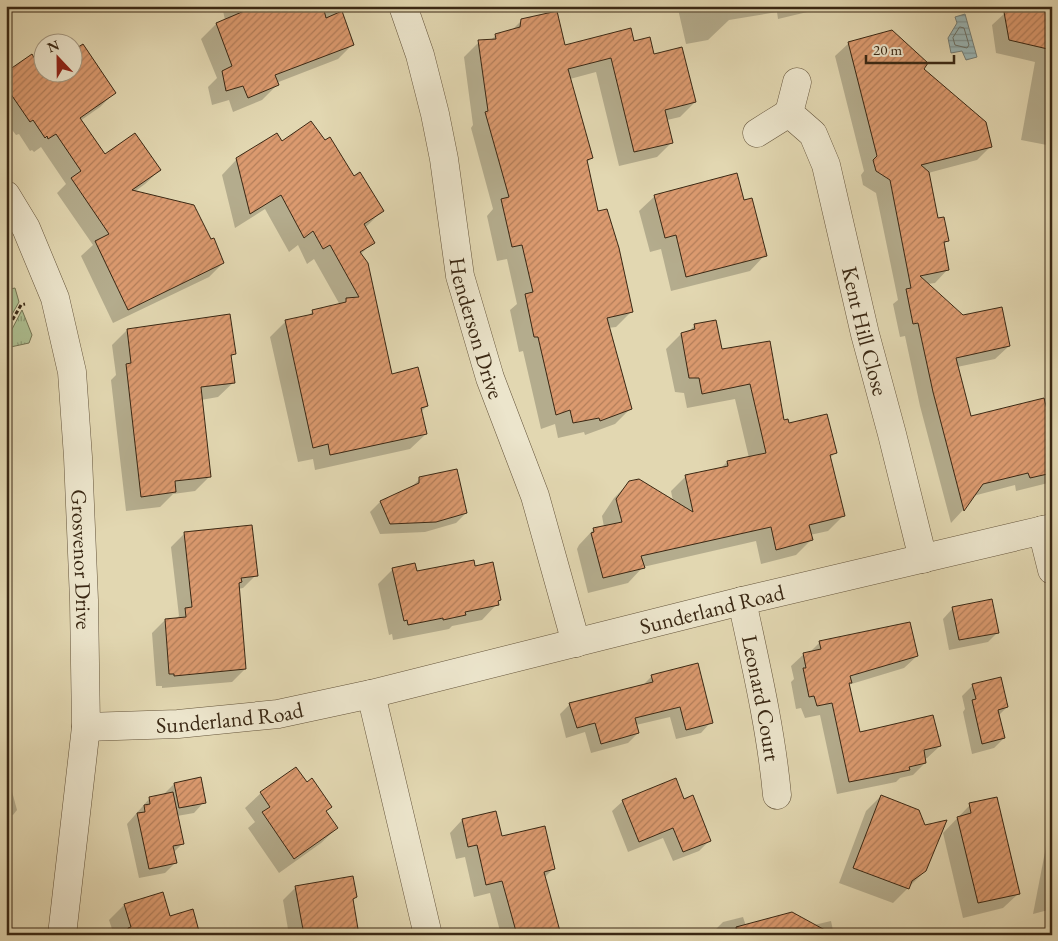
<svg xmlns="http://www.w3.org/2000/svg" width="1058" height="941" font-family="'EB Garamond',serif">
  <defs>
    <pattern id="grass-tufts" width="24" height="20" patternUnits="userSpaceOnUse" patternTransform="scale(1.25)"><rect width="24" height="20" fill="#adbf91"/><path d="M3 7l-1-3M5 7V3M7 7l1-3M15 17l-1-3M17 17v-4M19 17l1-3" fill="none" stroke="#8e9b75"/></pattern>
    <pattern id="water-rules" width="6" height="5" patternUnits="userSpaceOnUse" patternTransform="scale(1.25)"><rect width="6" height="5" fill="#9ab7b7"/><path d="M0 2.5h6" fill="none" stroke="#7f9594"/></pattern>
    <pattern id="building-hatch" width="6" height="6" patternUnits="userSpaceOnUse" patternTransform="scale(1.25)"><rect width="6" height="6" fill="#db9a6f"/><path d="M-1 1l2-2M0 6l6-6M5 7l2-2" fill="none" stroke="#b37e5a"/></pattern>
  </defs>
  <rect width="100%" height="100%" fill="#e2d7b1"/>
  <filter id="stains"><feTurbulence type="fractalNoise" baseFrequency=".004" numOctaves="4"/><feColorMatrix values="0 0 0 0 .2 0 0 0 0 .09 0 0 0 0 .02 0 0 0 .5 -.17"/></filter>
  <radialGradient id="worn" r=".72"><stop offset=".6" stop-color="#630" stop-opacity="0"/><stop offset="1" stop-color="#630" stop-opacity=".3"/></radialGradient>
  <g fill="url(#grass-tufts)" stroke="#747452">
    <path d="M 15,288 L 19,302 L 6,325 L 6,290 Z"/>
    <path d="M 22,310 L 32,335 L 29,343 L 6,348 L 6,335 L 10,333 Z"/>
  </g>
  <path fill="url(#water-rules)" stroke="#747e76" d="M 965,14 L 977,57 L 966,60 L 962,51 L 951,53 L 948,38 L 957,23 L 955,17 Z"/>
  <g fill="#0003">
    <path d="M 6,6 L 12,6 L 6,14 Z"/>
    <path d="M 222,6 L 335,6 L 337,15 L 352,45 L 338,59 L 276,83 L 277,85 L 262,100 L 233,112 L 229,100 L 212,105 L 208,87 L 217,78 L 201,39 L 216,24 L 225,20 Z"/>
    <path d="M 659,6 L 822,6 L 820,9 L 778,19 L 777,12 L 729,20 L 708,40 L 686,44 L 678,9 L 661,12 Z"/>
    <path d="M 1052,6 L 1052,146 L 1021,140 L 1035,62 L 996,53 L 992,25 L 1005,13 Z"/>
    <path d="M 522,20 L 564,47 L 633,42 L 653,56 L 695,102 L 680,117 L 667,120 L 672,142 L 657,157 L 619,166 L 596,72 L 570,79 L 592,158 L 586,163 L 597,212 L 631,312 L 616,327 L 608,328 L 630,409 L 615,424 L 585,435 L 584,432 L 558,438 L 555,424 L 541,429 L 523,351 L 519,352 L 510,310 L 517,304 L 507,259 L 497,261 L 487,216 L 493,209 L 471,128 L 473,125 L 464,57 L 479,42 L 490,41 L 496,35 L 511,31 Z"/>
    <path d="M 849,43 L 922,70 L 991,146 L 977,160 L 928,173 L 937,219 L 948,240 L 943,245 L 948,269 L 935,283 L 927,284 L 962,316 L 1009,346 L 995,359 L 957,367 L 970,417 L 1052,425 L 1052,482 L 1016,491 L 1015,485 L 973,496 L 963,510 L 951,523 L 920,406 L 905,336 L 900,337 L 893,304 L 898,300 L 876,193 L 863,185 L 861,175 L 864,171 L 835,56 Z"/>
    <path d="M 42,65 L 42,72 L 114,93 L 100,107 L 80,121 L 104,156 L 160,170 L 145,184 L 134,192 L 223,263 L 209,277 L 113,323 L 81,256 L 93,245 L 57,193 L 66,184 L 41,147 L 34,152 L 32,150 L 30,151 L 19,134 L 16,135 L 6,122 L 6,73 L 39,68 Z"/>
    <path d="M 281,142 L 353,178 L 382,211 L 365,228 L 373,242 L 360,255 L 391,376 L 427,406 L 421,412 L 426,434 L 410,449 L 315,470 L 313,459 L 298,462 L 270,337 L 285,322 L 307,317 L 313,311 L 340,305 L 314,259 L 307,264 L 298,245 L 289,252 L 265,209 L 235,228 L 222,175 L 237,159 Z"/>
    <path d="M 655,196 L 743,202 L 765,255 L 750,271 L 671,291 L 661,249 L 650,252 L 639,211 Z"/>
    <path d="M 695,325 L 721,351 L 783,421 L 835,453 L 829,459 L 843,516 L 828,531 L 810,535 L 811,540 L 796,555 L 761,564 L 756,541 L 643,567 L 628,583 L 588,593 L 577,549 L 579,545 L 594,529 L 604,527 L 602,516 L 614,498 L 630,482 L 673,501 L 671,491 L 686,476 L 721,468 L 727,462 L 749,458 L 735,399 L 687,408 L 684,393 L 675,392 L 666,349 L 681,334 L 688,332 Z"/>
    <path d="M 127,330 L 234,354 L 230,358 L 234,382 L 218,397 L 201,400 L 210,476 L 195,491 L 173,494 L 160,507 L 126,511 L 111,380 L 116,375 L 112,345 Z"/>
    <path d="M 420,479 L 466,513 L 456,523 L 425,532 L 380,534 L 370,512 L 380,502 L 409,489 Z"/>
    <path d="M 184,534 L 256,575 L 243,588 L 238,589 L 245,669 L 232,682 L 162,688 L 162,686 L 156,686 L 152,633 L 165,620 L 175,620 L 179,616 L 171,547 Z"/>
    <path d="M 474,568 L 500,599 L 497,602 L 497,604 L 482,620 L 452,626 L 449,629 L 393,640 L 392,634 L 389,635 L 378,584 L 393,569 L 416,573 Z"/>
    <path d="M 953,608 L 998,632 L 988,642 L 949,650 L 943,619 Z"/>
    <path d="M 820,642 L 917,656 L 904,668 L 848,685 L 859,733 L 940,746 L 927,758 L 924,759 L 925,763 L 913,775 L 900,778 L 896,782 L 837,794 L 820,715 L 805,718 L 801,708 L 796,709 L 791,682 L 794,679 L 791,666 L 804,654 L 809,653 Z"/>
    <path d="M 652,676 L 711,722 L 701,733 L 676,739 L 670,717 L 636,725 L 638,733 L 628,743 L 591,753 L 585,732 L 566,738 L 560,714 L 570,704 L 642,686 Z"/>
    <path d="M 973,685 L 1007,707 L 998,716 L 1004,738 L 994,748 L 972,754 L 963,712 L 965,709 L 962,696 Z"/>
    <path d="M 296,769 L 307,784 L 330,807 L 325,812 L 337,828 L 321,843 L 279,873 L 248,828 L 255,822 L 245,808 L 261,793 Z"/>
    <path d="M 10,784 L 17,810 L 13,815 L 6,817 L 6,785 Z"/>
    <path d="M 174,784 L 204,802 L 194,813 L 177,816 L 182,844 L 173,853 L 175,863 L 165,873 L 139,878 L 127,824 L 150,798 L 164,794 Z"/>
    <path d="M 881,796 L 925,871 L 893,903 L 839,883 L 866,811 Z"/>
    <path d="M 683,800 L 709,841 L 699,851 L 673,861 L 663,838 L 628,852 L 612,811 L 623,801 Z"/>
    <path d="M 970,805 L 1019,893 L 1003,908 L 963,918 L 943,833 Z"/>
    <path d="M 462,820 L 501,837 L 553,869 L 544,878 L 560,935 L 501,935 L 490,893 L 474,897 L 465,857 L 456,859 L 450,833 Z"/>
    <path d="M 1051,821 L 1052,909 L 1033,914 Z"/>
    <path d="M 296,887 L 356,897 L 352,901 L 358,935 L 289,935 L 283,900 Z"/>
    <path d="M 124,905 L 169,918 L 200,935 L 114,935 L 109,920 Z"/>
    <path d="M 743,917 L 746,926 L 814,925 L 831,921 L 834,935 L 710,935 L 723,922 Z"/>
  </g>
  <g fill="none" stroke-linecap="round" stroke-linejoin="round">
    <path stroke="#6a7066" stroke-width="1" d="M 960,27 L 964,28 L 969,45 L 967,48 L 955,45 L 953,38 Z"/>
  </g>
  <g fill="url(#building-hatch)" stroke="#3a2814">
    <path d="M 256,6 L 323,6 L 326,18 L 342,11 L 354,45 L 275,75 L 279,85 L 248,98 L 243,86 L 226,91 L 222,71 L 232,66 L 216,23 Z"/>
    <path d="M 1033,6 L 1052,6 L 1052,50 L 1009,40 L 1004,12 Z"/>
    <path d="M 557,11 L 565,45 L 631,28 L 634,41 L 650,37 L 654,54 L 682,47 L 696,102 L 665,110 L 673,143 L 634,152 L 611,58 L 568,69 L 593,158 L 587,160 L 598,211 L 607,209 L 619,248 L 633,312 L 607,318 L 632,409 L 600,421 L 599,418 L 573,423 L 570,410 L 556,415 L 538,337 L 534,337 L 525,294 L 533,292 L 522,245 L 512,247 L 501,199 L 509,197 L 485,112 L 488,111 L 478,40 L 496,39 L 495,34 L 520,27 L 521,19 Z"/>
    <path d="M 892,30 L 928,63 L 924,69 L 986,122 L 992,147 L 921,165 L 929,172 L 938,218 L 944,217 L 949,241 L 944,242 L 949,270 L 920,276 L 963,315 L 1002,307 L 1010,346 L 956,358 L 971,416 L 1044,398 L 1052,429 L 1052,473 L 1030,478 L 1028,473 L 983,484 L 964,511 L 933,392 L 918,323 L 913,324 L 906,289 L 911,288 L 890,180 L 876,171 L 873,160 L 877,156 L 848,42 Z"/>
    <path d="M 83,44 L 116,93 L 80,118 L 105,154 L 135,133 L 161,170 L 132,190 L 194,205 L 211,239 L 214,238 L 224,263 L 128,310 L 95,241 L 109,234 L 71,178 L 81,171 L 56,134 L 48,139 L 47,136 L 45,138 L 33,120 L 30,122 L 6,87 L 6,72 L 32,54 L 42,72 L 72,72 L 72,51 Z"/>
    <path d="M 311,121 L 325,140 L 330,137 L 354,176 L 360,172 L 384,211 L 364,224 L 375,243 L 360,252 L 368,263 L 392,374 L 418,367 L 428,406 L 421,408 L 427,434 L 330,455 L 328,444 L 313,448 L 285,320 L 313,314 L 312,310 L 346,302 L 346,298 L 359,297 L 330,245 L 323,249 L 313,231 L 304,238 L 281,195 L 250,214 L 236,158 L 277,133 L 282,141 Z"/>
    <path d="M 737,173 L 744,200 L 752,198 L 767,256 L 686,277 L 676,235 L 665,238 L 654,195 Z"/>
    <path d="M 230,314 L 236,354 L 231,355 L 235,383 L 201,387 L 211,477 L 175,481 L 176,492 L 141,497 L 126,364 L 131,363 L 127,329 Z"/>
    <path d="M 716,320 L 722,349 L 770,341 L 784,420 L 788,419 L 789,423 L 827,414 L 837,453 L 830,455 L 845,516 L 809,525 L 813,540 L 776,550 L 771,527 L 641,556 L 645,568 L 603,578 L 591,533 L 594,532 L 593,528 L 622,522 L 616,499 L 629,481 L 639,479 L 693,512 L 685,475 L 728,466 L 727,461 L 766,453 L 750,384 L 702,394 L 699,378 L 689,378 L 681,333 L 695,329 L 694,324 Z"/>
    <path d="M 457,469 L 467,513 L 436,522 L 390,524 L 380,501 L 419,483 L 419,477 Z"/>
    <path d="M 252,525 L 258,576 L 241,578 L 242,582 L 239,583 L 246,669 L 174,676 L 174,674 L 169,674 L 165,619 L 186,617 L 185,608 L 192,607 L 184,532 Z"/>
    <path d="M 474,560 L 475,566 L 493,562 L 501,600 L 498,601 L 499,605 L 465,612 L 466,615 L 443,620 L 443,618 L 408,625 L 407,620 L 404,621 L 392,568 L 415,563 L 417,571 Z"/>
    <path d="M 992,599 L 999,633 L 959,640 L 952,607 Z"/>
    <path d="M 910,622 L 918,656 L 850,676 L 852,683 L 849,683 L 860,732 L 933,715 L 941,746 L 924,750 L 926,763 L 909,767 L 910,770 L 849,782 L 832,703 L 817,706 L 814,696 L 809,697 L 803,668 L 806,668 L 803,653 L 821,649 L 819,641 Z"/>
    <path d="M 698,663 L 713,723 L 686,730 L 680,707 L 635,718 L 639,733 L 601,744 L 595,723 L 577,728 L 569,703 L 653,682 L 651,675 Z"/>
    <path d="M 1001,677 L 1008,707 L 998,710 L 1005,738 L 982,744 L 972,700 L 976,699 L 972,684 Z"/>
    <path d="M 296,767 L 307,782 L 312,778 L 332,807 L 326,811 L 338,828 L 294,859 L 262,812 L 270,807 L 260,792 Z"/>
    <path d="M 201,777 L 206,803 L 179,808 L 174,783 Z"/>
    <path d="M 676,778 L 684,799 L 693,795 L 711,841 L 683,852 L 673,828 L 639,842 L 622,800 Z"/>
    <path d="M 173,792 L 184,844 L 173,846 L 177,863 L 149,869 L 137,813 L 145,812 L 144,805 L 150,804 L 149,797 Z"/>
    <path d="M 881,795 L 919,810 L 925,825 L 947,820 L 926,871 L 912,881 L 909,889 L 853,868 Z"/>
    <path d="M 997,797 L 1020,894 L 978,903 L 957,817 L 971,813 L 969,803 Z"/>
    <path d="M 496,811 L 502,836 L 545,826 L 555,869 L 544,872 L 561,935 L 517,935 L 502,881 L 486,885 L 477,845 L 468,847 L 462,819 Z"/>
    <path d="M 353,876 L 357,897 L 353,899 L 359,935 L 304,935 L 295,886 Z"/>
    <path d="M 163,892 L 170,916 L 193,909 L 200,935 L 129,935 L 128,928 L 131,927 L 124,904 Z"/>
    <path d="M 792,912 L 834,935 L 737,935 L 736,927 Z"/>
  </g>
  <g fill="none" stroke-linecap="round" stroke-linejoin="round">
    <defs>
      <g id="minor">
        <path id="s1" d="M 403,6 L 420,55 L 435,114 L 444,159 L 460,276 L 490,378 L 535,496 L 576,643"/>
        <path id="s2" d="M 797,82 L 789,113 L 813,134 L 826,165 L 865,334 L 892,434 L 923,559"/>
        <path d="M 757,133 L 789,113"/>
        <path id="s3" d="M 6,195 L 26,228 L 55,298 L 72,372 L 78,457 L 84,600 L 86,727 L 62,935"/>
        <path d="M 1042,530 L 1052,570"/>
        <path id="s4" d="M 742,601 C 756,666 771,730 777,795"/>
        <path id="s5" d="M 86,727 L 178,724 L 278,714 L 371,694"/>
        <path id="s6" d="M 428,935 L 371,694 L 742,601 L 1052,528"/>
      </g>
    </defs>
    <use href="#minor" stroke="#64543b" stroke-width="29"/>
    <path stroke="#3a2814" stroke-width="3" stroke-dasharray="4 2.5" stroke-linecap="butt" d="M 6,331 L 21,305 L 25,304"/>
    <use href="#minor" stroke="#ece5cc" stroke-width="28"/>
  </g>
  <g text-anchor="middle" stroke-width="4" stroke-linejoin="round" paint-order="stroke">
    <g font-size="22" fill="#3a2814" stroke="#ece5cc">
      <text dy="8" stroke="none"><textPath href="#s1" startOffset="331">Henderson Drive</textPath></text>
      <text dy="8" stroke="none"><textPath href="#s2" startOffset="268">Kent Hill Close</textPath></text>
      <text dy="8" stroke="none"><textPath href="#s3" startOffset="378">Grosvenor Drive</textPath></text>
      <text dy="8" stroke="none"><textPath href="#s6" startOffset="599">Sunderland Road</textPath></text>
      <text dy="8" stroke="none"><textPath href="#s4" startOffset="99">Leonard Court</textPath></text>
      <text dy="8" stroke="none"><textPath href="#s5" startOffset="144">Sunderland Road</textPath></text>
    </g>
  </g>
  <rect width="1058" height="941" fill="none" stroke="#e2d7b1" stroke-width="25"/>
  <rect x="8" y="8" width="1043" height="926" fill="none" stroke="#3a2814" stroke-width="2.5"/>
  <rect x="12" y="12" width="1033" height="916" fill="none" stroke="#3a2814"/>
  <g transform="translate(58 58) rotate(338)"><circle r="24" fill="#ece5cc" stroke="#a59982"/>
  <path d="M0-4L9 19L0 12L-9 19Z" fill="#8f2418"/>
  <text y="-8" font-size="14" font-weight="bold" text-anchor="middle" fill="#3a2814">N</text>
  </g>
  <path d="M866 55v8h88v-8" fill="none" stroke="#3a2814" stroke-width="2.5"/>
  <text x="873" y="55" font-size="15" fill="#3a2814" stroke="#ece5cc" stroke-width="4" paint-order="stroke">20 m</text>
  <rect width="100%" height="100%" filter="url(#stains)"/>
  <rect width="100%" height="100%" fill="url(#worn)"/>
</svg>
